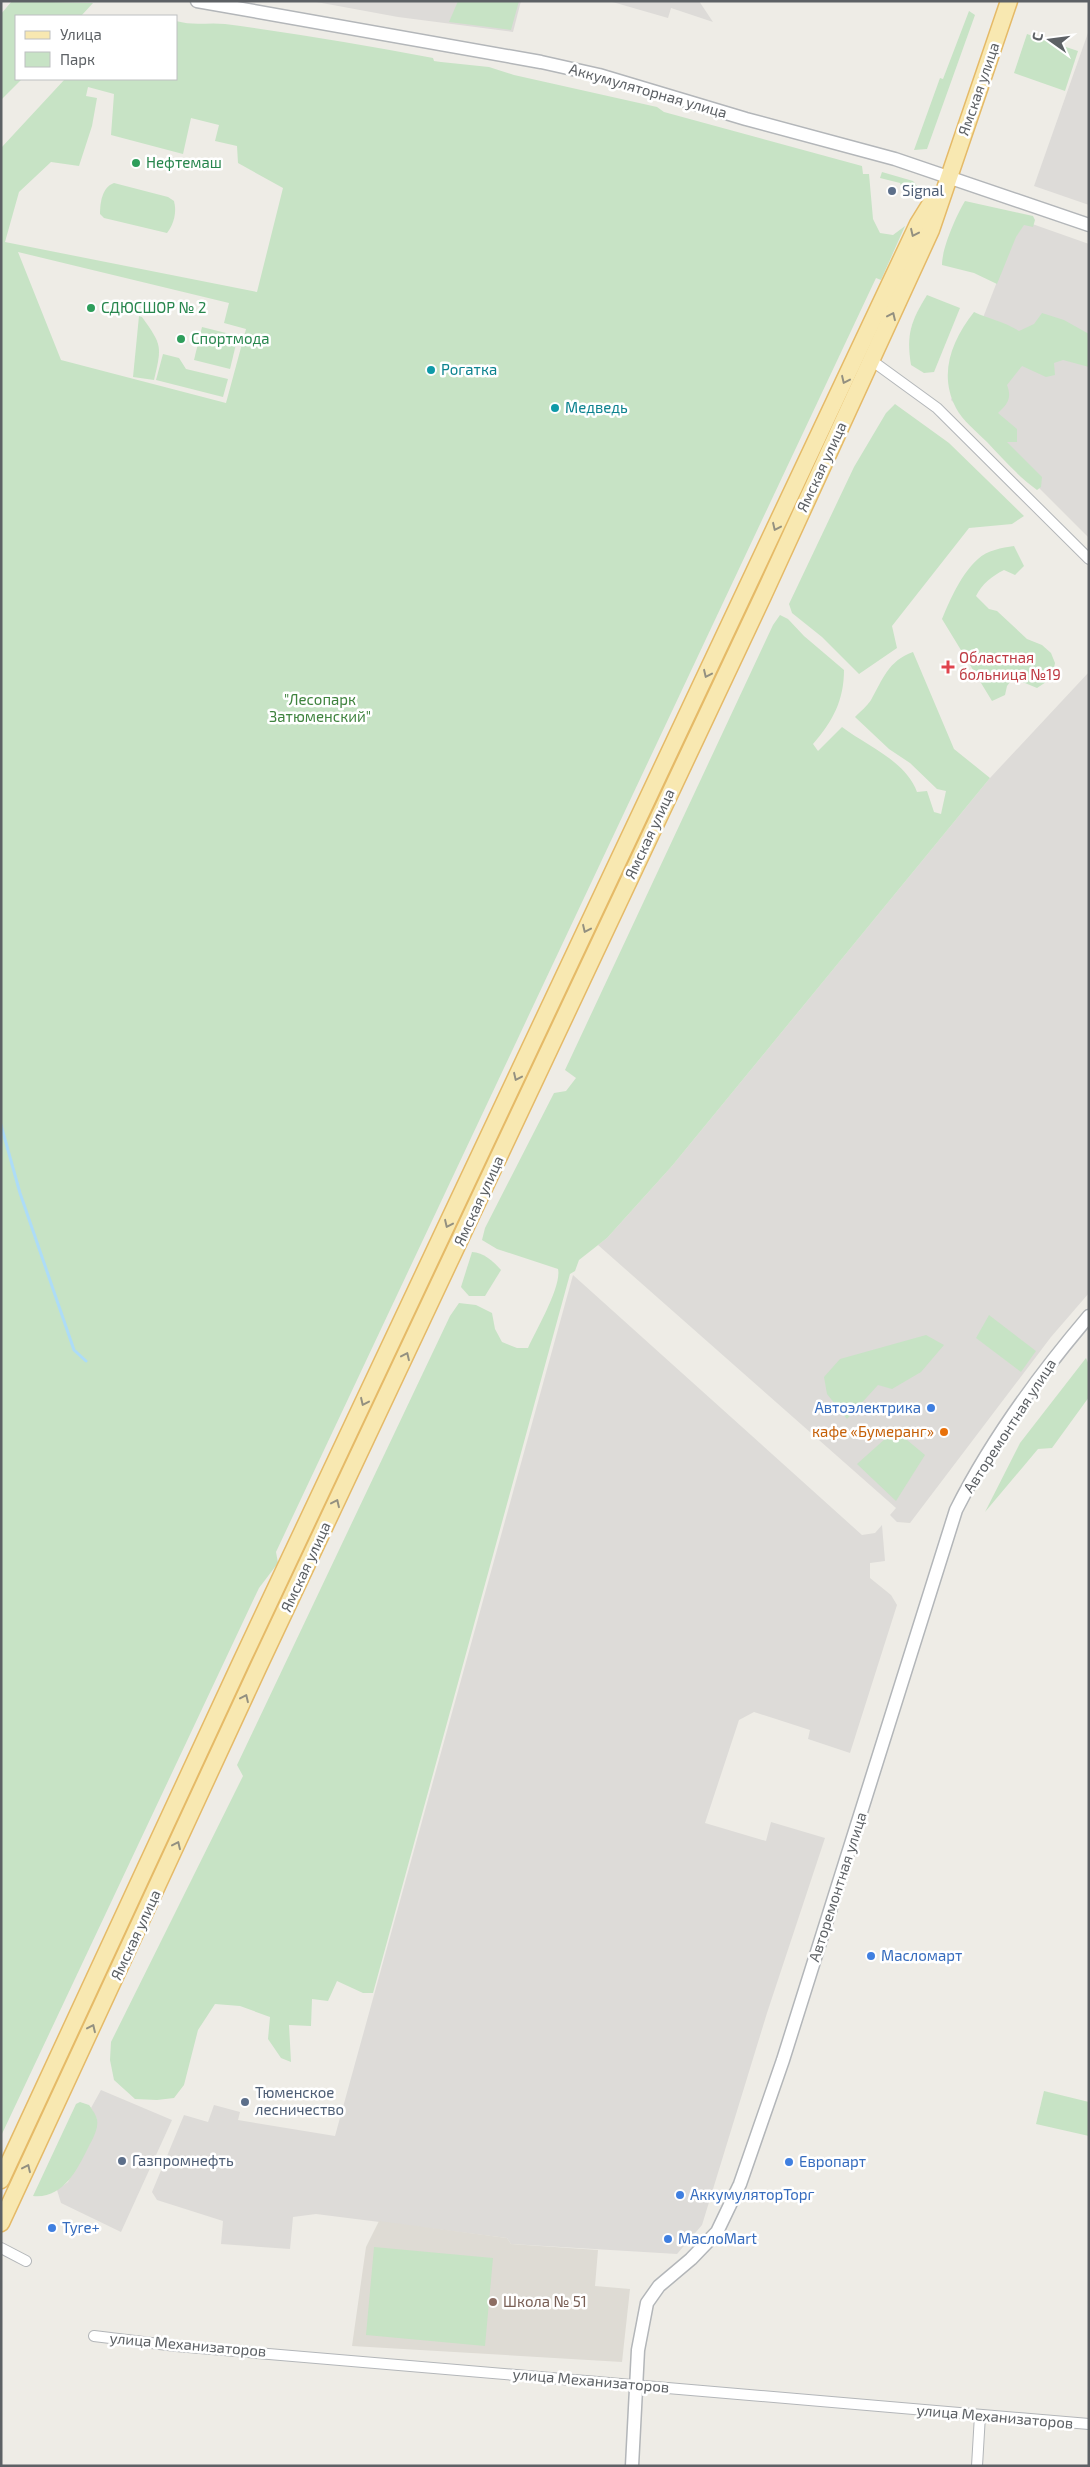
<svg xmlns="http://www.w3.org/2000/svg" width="1090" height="2467" font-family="'Exo 2',sans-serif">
  <rect width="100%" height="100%" fill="#eeece6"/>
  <g fill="#dddbd8">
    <path d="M 311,1 L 521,1 L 513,32 L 398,17 Z"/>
    <path d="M 609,1 L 699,1 L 713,22 L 671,8 L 668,18 Z"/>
    <path d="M 1089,30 L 1089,205 L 1034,186 Z"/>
    <path d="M 1021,220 L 1089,244 L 1089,538 L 951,400 Z"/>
    <path d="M 1089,672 L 1089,1293 L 1051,1337 L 910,1523 L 897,1522 L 890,1515 L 896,1508 L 598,1245 L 607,1238 L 672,1166 L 990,778 Z"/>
    <path d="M 573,1275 L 862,1535 L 875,1533 L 882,1525 L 885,1561 L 870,1563 L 870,1578 L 891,1595 L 897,1605 L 850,1753 L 808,1739 L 810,1730 L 754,1712 L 739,1720 L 705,1823 L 766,1841 L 771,1822 L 825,1838 L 767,2013 L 702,2225 L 677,2254 L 511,2244 L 507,2238 L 316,2214 L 293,2217 L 290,2249 L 221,2244 L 223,2221 L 157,2200 L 152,2192 L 184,2115 L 208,2122 L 214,2105 L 240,2112 L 238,2120 L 335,2136 Z"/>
    <path d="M 101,2090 L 172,2120 L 121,2232 L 61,2203 L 57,2190 L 68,2182 L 97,2119 L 91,2108 Z"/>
  </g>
  <path fill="#dedbd4" d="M 379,2221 L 507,2238 L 511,2244 L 598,2250 L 595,2286 L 630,2289 L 622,2362 L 352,2346 L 366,2247 Z"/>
  <g fill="#c7e3c5" fill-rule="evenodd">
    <path d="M 12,1 L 93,3 L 81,16 L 16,16 L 16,79 L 22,79 L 1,100 L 1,14 Z"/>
    <path d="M 458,1 L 519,1 L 511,30 L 449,22 Z"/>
    <path d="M 969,11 L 975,15 L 927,149 L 914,150 L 940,78 L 943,79 Z"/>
    <path d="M 176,21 C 194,26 208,22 225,24 C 295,33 364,45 433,58 L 434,61 L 441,62 L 489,67 L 514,75 L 657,107 L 664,112 L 862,166 L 863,174 L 869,174 L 873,219 L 880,233 L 893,235 L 905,226 L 881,280 L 876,278 L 276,1552 L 278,1563 L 259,1588 L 1,2136 L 1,148 L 65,79 L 176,79 ZM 88,87 L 114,94 L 111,135 L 183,154 L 191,118 L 219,125 L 215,141 L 237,146 L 238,163 L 283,188 L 257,292 L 5,242 L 19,192 L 51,162 L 79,166 L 92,126 L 97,98 L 86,96 ZM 18,252 L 229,303 L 224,323 L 246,329 L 226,403 L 61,360 Z"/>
    <path d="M 1027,34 L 1078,51 L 1065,91 L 1014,73 Z"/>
    <path d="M 882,172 L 913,181 L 917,186 L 915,201 L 910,197 L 909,190 L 902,188 L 900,183 L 880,178 Z"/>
    <path d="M 114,183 L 168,197 L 174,201 C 177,212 174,224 167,233 L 104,218 L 100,214 C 100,203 102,187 114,183 Z"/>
    <path d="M 965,201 L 1033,216 L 1035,220 L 1033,227 L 1024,225 L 1016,237 L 997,284 L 974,273 L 942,265 C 942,248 956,216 965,201 Z"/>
    <path d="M 927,295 L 960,308 L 934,372 L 924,373 L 911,365 C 906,334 911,321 927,295 Z"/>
    <path d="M 974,312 C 989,319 1005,322 1019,331 L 1034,324 L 1042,313 L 1064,320 L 1089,334 L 1089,367 L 1063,360 L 1054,363 L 1055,375 L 1046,377 L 1022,366 L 1007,385 C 1012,398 1008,404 998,413 L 1017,429 L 1017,442 L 1007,442 L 1042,477 L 1041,487 L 1037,490 C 1018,476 1003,459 987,442 C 977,432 962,420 956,408 C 938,374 952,340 974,312 Z"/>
    <path d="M 139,316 L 142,317 C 162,345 162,346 154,380 L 133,377 Z"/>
    <path d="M 202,327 L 238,336 L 230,369 L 194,360 Z"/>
    <path d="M 163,354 L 179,358 L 186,369 L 228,379 L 223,397 L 156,380 Z"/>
    <path d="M 895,404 L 949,443 L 1024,516 L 1012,524 L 969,528 L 892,626 L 897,648 L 859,674 L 822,637 L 792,613 L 789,604 L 854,467 L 886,413 Z"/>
    <path d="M 1014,546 L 1024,566 L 1015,575 L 1004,570 C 992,576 982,584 976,596 L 989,609 L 997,611 L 1027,639 L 1042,645 L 1051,653 L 1055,663 L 1052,678 L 1037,688 L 1013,678 L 1007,686 L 1005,695 L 992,701 L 942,619 C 950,599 962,573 978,559 C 987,550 1002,548 1014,546 Z"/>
    <path d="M 780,615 L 788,619 L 804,636 L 844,670 C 844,700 833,721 813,744 L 818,751 L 842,727 C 867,746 906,761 917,792 L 927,791 L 934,812 L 941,814 L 946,791 L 937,789 L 910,763 L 889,749 L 855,717 C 860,712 867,706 871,700 C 883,679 888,661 913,652 L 954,749 L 990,778 L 672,1166 L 607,1238 L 579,1260 L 575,1271 L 570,1274 L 373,1993 L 363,1993 L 337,1981 L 328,2001 L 312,1999 L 311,2026 L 289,2025 L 291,2062 L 281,2058 L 268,2039 L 270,2017 L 240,2006 L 215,2004 L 198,2030 L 184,2085 L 174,2098 L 157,2100 L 135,2099 L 114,2080 L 110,2060 L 111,2042 L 243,1776 L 237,1765 L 450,1316 L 459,1303 L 476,1305 L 492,1313 L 495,1329 L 502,1342 L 517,1348 L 528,1348 C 536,1330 562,1286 558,1269 L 497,1249 L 482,1240 L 485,1228 L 554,1093 L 566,1091 L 576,1078 L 565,1070 L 773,625 Z"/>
    <path d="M 472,1252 C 483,1252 494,1262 501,1270 L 485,1296 L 469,1296 L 461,1287 Z"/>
    <path d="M 989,1315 L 1036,1351 L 1021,1372 L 976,1338 Z"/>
    <path d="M 926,1335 L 944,1345 L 921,1372 L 892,1389 L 878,1385 L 847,1419 L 827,1394 L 824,1377 L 840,1359 Z"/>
    <path d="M 1086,1358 L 1089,1365 L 1089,1397 L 1052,1448 L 1038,1449 L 985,1512 L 1020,1443 Z"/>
    <path d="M 895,1430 L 925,1455 L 896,1501 L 857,1464 Z"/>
    <path d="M 1044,2091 L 1089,2102 L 1089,2136 L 1036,2124 Z"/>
    <path d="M 80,2102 L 89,2105 C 92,2109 96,2115 97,2119 C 99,2129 92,2140 88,2148 C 77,2170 63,2199 33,2196 L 76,2104 Z"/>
    <path d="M 374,2247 L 493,2258 L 485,2346 L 366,2335 Z"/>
  </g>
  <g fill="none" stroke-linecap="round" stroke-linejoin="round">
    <path stroke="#addcf7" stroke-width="3" d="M 1,1125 L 20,1193 L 74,1350 L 86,1361"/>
    <defs>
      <g id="minor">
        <path d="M 871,360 L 937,408 L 1089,559"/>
        <path d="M 1,2248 L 26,2261"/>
        <path d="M 94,2336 L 176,2346 L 1089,2424"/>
        <path d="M 977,2466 L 980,2415"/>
      </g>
      <g id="tertiary">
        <path d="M 197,1 L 541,62 L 599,75 L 746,119 L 895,159 L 1089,225"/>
        <path d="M 632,2466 L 638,2350 L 647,2303 L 659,2286 L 691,2259 L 717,2232 L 740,2184 L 783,2060 L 956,1510 C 991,1440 1038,1376 1089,1316"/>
      </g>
      <g id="primary">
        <path d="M 1,2180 L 241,1662 L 918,224 L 936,195"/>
        <path d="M 1,2223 L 258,1668 L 763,596 L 931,230 L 1009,1"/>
      </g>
    </defs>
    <use href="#minor" stroke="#b3b6b9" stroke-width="12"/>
    <use href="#tertiary" stroke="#b3b6b9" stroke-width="15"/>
    <use href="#primary" stroke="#e5ba68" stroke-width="19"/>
    <use href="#minor" stroke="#fff" stroke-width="10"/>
    <use href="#tertiary" stroke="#fff" stroke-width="12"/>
    <use href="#primary" stroke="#f8e8b1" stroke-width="16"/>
  </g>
  <defs><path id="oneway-chevron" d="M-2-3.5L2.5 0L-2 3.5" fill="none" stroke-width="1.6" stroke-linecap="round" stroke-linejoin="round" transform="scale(1.25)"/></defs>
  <g stroke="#939080">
    <use href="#oneway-chevron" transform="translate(914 233) rotate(115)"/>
    <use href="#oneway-chevron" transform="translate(892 316) rotate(-65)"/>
    <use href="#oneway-chevron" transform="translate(845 380) rotate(115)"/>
    <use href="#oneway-chevron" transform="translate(776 527) rotate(115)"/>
    <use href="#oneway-chevron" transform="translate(707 674) rotate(115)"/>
    <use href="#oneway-chevron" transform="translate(586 929) rotate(115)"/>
    <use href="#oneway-chevron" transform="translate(517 1077) rotate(115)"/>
    <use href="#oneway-chevron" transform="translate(448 1224) rotate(115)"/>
    <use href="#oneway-chevron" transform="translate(406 1356) rotate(-65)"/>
    <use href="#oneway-chevron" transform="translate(364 1402) rotate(115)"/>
    <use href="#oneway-chevron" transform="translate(336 1503) rotate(-65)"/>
    <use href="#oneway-chevron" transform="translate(245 1698) rotate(-65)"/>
    <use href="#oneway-chevron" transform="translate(177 1845) rotate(-65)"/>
    <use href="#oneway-chevron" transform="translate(92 2028) rotate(-65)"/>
    <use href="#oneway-chevron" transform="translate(27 2168) rotate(-65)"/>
  </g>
  <g fill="#2e9e5b" stroke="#fff" stroke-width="2">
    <circle cx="136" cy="163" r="5"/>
    <circle cx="91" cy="308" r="5"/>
    <circle cx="181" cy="339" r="5"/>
  </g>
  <g fill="#5c6f8a" stroke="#fff" stroke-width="2">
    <circle cx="892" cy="191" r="5"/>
    <circle cx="245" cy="2102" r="5"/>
    <circle cx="122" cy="2161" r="5"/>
  </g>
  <g fill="#0f9aa8" stroke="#fff" stroke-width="2">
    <circle cx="431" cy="370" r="5"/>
    <circle cx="555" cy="408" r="5"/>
  </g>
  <path fill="#e0444e" stroke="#fff" stroke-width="2" d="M945.5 659.5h5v5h5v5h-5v5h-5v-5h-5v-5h5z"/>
  <g fill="#3f7fe0" stroke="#fff" stroke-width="2">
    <circle cx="931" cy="1408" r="5"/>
    <circle cx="871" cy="1956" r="5"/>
    <circle cx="789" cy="2162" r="5"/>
    <circle cx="680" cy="2195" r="5"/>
    <circle cx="52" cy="2228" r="5"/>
    <circle cx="668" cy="2239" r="5"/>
  </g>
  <circle fill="#e8710a" stroke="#fff" stroke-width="2" cx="944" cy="1432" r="5"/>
  <circle fill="#8d6e63" stroke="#fff" stroke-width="2" cx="493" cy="2302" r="5"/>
  <g text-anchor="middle" stroke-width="5" stroke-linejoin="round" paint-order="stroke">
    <g font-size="15" fill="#5d6165" stroke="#fff">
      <text transform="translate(979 89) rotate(-71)" y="5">Ямская улица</text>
      <text transform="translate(648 91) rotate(16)" y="5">Аккумуляторная улица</text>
      <text transform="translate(822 467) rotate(-65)" y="5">Ямская улица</text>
      <text transform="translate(650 834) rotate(-65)" y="5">Ямская улица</text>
      <text transform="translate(479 1201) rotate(-65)" y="5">Ямская улица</text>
      <text transform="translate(1010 1426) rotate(-57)" y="5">Авторемонтная улица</text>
      <text transform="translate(306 1567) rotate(-65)" y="5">Ямская улица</text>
      <text transform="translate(838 1887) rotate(-72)" y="5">Авторемонтная улица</text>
      <text transform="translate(136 1935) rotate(-65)" y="5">Ямская улица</text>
      <text transform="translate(188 2345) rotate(5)" y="5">улица Механизаторов</text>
      <text transform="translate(591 2381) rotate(5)" y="5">улица Механизаторов</text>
      <text transform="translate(995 2417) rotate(5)" y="5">улица Механизаторов</text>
    </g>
    <g font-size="15" fill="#27864d" stroke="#fff" text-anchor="start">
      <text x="146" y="168">Нефтемаш</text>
      <text x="101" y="313">СДЮСШОР № 2</text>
      <text x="191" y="344">Спортмода</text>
    </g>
    <g font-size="15" fill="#4e5e75" stroke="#fff" text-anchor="start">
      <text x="902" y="196">Signal</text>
      <text x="255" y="2098">Тюменское<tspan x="255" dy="17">лесничество</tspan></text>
      <text x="132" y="2166">Газпромнефть</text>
    </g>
    <g font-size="15" fill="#0d838f" stroke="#fff" text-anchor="start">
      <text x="441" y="375">Рогатка</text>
      <text x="565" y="413">Медведь</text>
    </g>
    <g font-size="15" fill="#be3a42" stroke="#fff" text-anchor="start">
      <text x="959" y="663">Областная<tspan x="959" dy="17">больница №19</tspan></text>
    </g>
    <g font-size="15" fill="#3f833e" stroke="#fff">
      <text x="320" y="705">"Лесопарк<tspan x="320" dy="17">Затюменский"</tspan></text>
    </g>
    <g font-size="15" fill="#366cbe" stroke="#fff" text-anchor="start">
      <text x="921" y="1413" text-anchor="end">Автоэлектрика</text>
      <text x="881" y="1961">Масломарт</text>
      <text x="799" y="2167">Европарт</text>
      <text x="690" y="2200">АккумуляторТорг</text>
      <text x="62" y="2233">Tyre+</text>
      <text x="678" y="2244">МаслоMart</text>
    </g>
    <g font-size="15" fill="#c56008" stroke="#fff" text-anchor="end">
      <text x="934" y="1437">кафе «Бумеранг»</text>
    </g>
    <g font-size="15" fill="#785e54" stroke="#fff" text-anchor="start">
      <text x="503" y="2307">Школа № 51</text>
    </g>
  </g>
  <rect width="1090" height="2467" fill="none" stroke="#5d6165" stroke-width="5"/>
  <rect x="15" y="15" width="162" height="65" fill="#ffffff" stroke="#bec0c1"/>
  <rect x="25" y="31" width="25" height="8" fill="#f8e8b1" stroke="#bec0c1"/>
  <text x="60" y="40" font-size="15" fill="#5d6165">Улица</text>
  <rect x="25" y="52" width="25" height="15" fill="#c7e3c5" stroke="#bec0c1"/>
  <text x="60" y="65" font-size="15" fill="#5d6165">Парк</text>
  <g transform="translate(1050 40) rotate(284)" stroke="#ffffff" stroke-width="4" paint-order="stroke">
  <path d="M0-4L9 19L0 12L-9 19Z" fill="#5d6165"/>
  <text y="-8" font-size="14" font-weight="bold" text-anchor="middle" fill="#5d6165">С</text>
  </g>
</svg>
